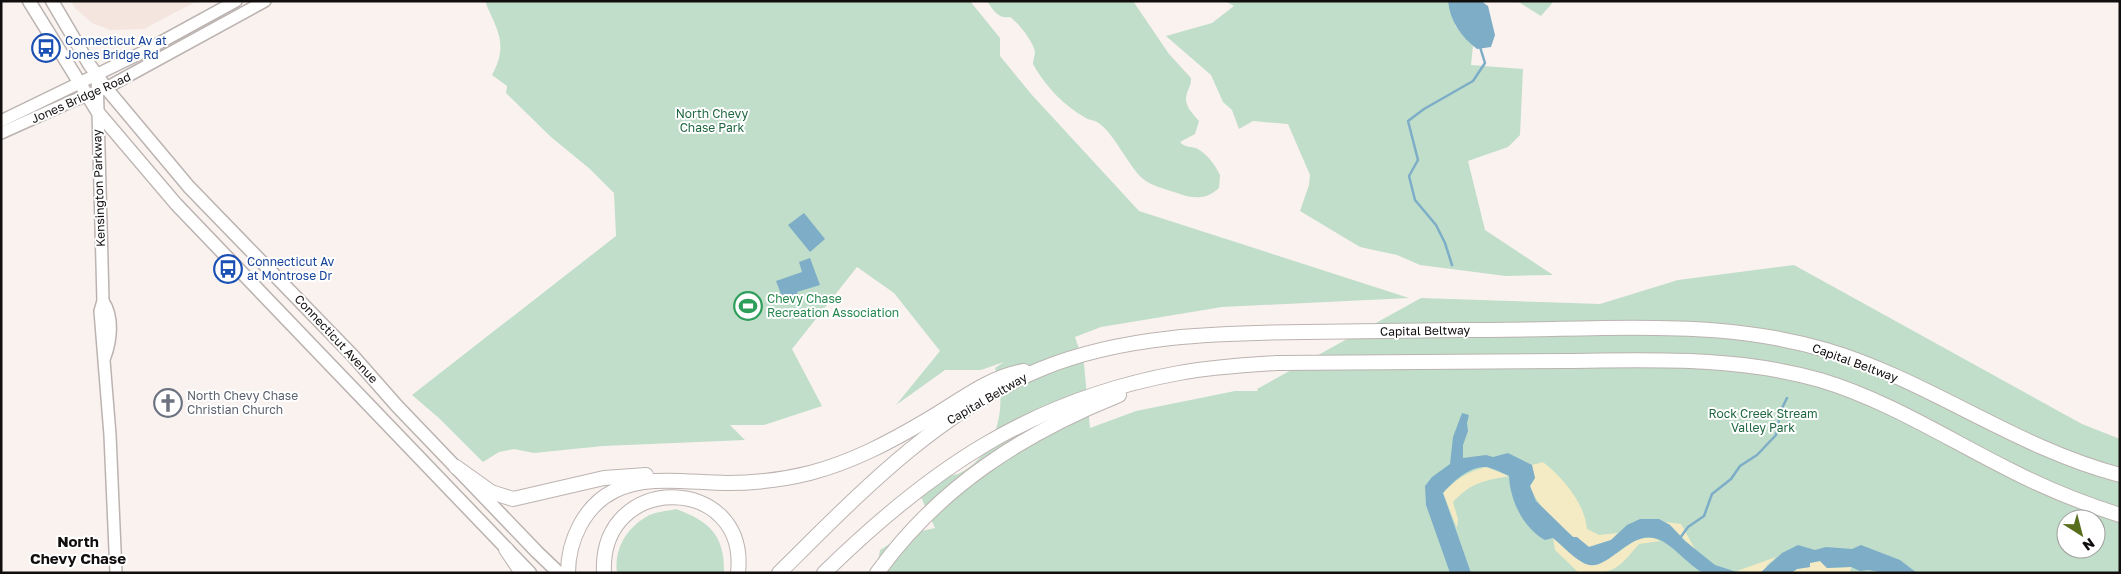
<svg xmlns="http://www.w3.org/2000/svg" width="2121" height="574" font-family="'Golos Text',sans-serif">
  <rect width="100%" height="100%" fill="#faf2ef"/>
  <path fill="#f4e5de" d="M 71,1 L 197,1 L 144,29 L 110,30 L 92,23 L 75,8 Z"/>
  <g fill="#c0dec9" fill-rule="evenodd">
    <path d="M 485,1 L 970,1 L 1000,38 L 1000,56 L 1032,95 L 1139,211 L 1409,298 L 1222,307 L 1101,327 L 1075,337 L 1084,364 L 1090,428 L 1136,411 L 1235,391 L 1258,391 L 1257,389 L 1421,298 L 1600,304 L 1678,280 L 1794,265 L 2082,424 L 2120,439 L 2120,573 L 876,573 L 880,550 L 904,535 L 935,528 L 915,484 C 924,481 933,478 942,477 C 947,475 955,476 960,473 C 998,453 1008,405 995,368 L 1004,362 L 981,370 L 945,370 L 896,405 L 940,351 L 894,293 L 857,267 L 792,349 L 822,406 L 764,425 L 730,425 L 745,440 L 603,446 L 534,453 L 514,449 L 499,452 L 483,462 L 440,419 L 412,395 L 616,236 L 614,193 L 590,169 L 551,137 L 506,93 L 507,86 L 492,75 C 509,43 497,31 485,1 ZM 2066,519 L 2096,519 L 2096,549 L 2066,549 Z"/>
    <path d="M 987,1 L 1133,1 L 1169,54 L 1191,78 C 1191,86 1189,87 1187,93 C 1183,105 1192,113 1199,121 L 1195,134 L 1180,142 C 1185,148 1192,146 1198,149 C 1208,155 1215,165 1220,175 L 1219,188 C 1206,200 1193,199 1177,193 C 1165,189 1151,186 1142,178 C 1127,164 1113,131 1097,122 C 1093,120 1089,120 1086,118 C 1064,106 1045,86 1033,64 C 1033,61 1035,55 1035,52 C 1034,43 1018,22 1010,17 C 998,19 993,10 987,1 Z"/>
    <path d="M 1225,1 L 1448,1 L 1456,27 L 1473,46 L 1471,65 L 1523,69 L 1520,135 L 1508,147 L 1468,161 L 1485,230 L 1553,275 L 1506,276 L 1420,265 L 1397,255 L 1360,247 L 1300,211 L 1309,185 L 1310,175 L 1288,124 L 1253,121 L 1239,129 L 1232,110 L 1223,102 L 1211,75 L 1166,36 L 1212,23 L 1234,6 Z"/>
    <path d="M 1517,1 L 1554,1 L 1541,16 Z"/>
    <path d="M 676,509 C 709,521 725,535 724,573 L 617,573 C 614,549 626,529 646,517 C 653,512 667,511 676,509 Z"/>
  </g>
  <g fill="#f4ebc5">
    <path d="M 1543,462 C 1562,477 1585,503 1587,529 L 1599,535 L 1618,533 L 1611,540 L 1589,547 C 1565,533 1540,512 1530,486 L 1535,478 L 1532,465 Z"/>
    <path d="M 1486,467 L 1509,476 C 1483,481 1472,482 1453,502 L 1458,519 L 1457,528 L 1443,493 C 1456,479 1467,472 1486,467 Z"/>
    <path d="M 1665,522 L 1681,524 L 1696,551 L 1670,525 Z"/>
    <path d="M 1553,538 L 1584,564 C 1592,563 1600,563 1607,559 C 1625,552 1638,529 1660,541 L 1639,544 C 1616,571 1615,573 1579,573 L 1555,550 Z"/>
    <path d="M 1776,557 L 1767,565 L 1765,570 L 1760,573 L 1737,571 Z"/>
    <path d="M 1820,561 L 1827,568 L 1851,567 L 1850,572 L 1791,573 L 1797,569 L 1810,567 L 1810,563 Z"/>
  </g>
  <g fill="#7eadc8">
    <path d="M 1448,1 L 1481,1 L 1488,6 L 1495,35 L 1491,47 L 1477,49 C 1461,37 1450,21 1448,1 Z"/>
    <path d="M 804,213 L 825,239 L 810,252 L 788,225 Z"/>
    <path d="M 810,258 L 820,285 L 797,292 L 800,300 L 785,305 L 776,281 L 802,272 L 799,262 Z"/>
    <path d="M 1462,413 L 1469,415 L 1467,423 L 1468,431 L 1463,445 L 1463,458 L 1486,455 L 1493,457 L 1508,453 L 1532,465 L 1535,478 L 1530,486 L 1536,501 L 1573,537 L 1577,537 L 1589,547 L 1611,540 L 1627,525 L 1640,519 L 1659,519 L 1670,525 L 1685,541 L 1715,565 L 1740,573 L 1704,573 C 1688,566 1672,542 1654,538 C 1628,532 1606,573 1586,564 C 1574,559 1563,546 1553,538 L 1545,540 C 1523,528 1510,500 1509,476 C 1502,473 1493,468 1486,467 C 1469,466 1453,482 1443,493 L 1471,573 L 1450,573 L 1426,505 L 1425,486 L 1432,477 L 1450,464 L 1453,437 Z"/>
    <path d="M 1798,545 L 1815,550 L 1826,547 L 1852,549 L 1861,545 L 1900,560 L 1917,573 L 1884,573 L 1869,570 L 1860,571 L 1851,567 L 1827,568 L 1820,561 L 1810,563 L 1810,567 L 1797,569 L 1791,573 L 1760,573 L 1782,553 Z"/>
  </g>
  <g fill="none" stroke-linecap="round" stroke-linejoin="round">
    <g stroke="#7eadc8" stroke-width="2.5">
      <path d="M 1452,265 L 1445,243 L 1436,225 L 1415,200 L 1409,176 L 1418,160 L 1408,121 L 1424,109 L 1473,81 L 1485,63 L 1480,47"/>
      <path d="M 1680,538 L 1688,527 L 1704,516 L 1712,494 L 1731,479 L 1740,466 L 1757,455 L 1776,435 L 1781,410 L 1787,398"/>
    </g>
    <defs>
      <g id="secondary">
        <path d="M 97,74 L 103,301 L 100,311 L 110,435 L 116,573"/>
        <path d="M 1,121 L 141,53 L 236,1"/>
        <path d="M 1,133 L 70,102 L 106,88 L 265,1"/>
        <path d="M 103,301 C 114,317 111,340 105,357"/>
      </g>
      <g id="primary">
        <path d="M 29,1 L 97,111 L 176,204 L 530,573"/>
        <path d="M 52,1 L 89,64 L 106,88 L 189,187 L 353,356 L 397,406 L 537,552 L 559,573"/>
      </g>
      <g id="highway">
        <path d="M 456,467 L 491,492 L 513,499 L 604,478 L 646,475"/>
        <path d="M 506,549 L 522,573"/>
        <path d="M 568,573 C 568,541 584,506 614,491 C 647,474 691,483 727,483 C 755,483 782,480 810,473 C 852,462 890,442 927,420 C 958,402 988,377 1024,371"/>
        <path d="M 604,573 C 599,471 749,473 738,573"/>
        <path d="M 779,573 C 858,495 936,412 1041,369 C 1123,335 1218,333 1305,332 C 1356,331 1407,331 1458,330 C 1506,330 1555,329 1603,328 C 1680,327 1751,328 1826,350 C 1928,380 2016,448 2120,475"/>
        <path d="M 824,573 C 930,469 1031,400 1179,373 C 1211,367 1244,365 1277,363 C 1372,362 1467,362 1563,361 C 1649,360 1736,356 1820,380 C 1887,400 1948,439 2010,470 C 2045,488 2082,503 2120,515"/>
        <path d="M 877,573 C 939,487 1022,434 1119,395"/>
      </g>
    </defs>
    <use href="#secondary" stroke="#bbb3b0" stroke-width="14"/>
    <use href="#primary" stroke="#bbb3b0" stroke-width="15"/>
    <use href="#highway" stroke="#bbb3b0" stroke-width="16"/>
    <use href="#secondary" stroke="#fff" stroke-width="11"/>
    <use href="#primary" stroke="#fff" stroke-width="12"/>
    <use href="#highway" stroke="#fff" stroke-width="14"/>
  </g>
  <defs>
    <symbol id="bus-ring" viewBox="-11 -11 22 22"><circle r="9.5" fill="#fff" stroke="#1a4fb4" stroke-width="1.5"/><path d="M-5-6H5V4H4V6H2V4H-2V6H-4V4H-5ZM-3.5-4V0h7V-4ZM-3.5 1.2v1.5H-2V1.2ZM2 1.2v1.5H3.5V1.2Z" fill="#1a4fb4"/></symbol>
    <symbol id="stadium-ring" viewBox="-11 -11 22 22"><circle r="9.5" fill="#fff" stroke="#2e9e5b" stroke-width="1.5"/><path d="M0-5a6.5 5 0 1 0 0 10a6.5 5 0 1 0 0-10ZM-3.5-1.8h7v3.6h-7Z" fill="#2e9e5b"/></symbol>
    <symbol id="church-ring" viewBox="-11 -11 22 22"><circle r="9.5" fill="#fff" stroke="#6b7280" stroke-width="1.5"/><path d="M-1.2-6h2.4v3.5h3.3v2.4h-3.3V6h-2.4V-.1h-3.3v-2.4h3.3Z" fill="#6b7280"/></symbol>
  </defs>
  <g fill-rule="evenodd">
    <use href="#bus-ring" x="30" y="32" width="32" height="32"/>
    <use href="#bus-ring" x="212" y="253" width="32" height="32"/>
    <use href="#stadium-ring" x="732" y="290" width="32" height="32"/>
    <use href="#church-ring" x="152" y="387" width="32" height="32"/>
  </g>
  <g text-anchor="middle" stroke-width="4" stroke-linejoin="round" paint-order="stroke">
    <g font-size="12" fill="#164399" stroke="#fff" text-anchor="start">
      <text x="65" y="45">Connecticut Av at<tspan x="65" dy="14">Jones Bridge Rd</tspan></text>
      <text x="247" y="266">Connecticut Av<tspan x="247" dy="14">at Montrose Dr</tspan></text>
    </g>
    <g font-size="12" fill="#110e0d" stroke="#fff">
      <text transform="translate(81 98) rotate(-24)" y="4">Jones Bridge Road</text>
      <text transform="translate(99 188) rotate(-92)" y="4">Kensington Parkway</text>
      <text transform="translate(1425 331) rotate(-1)" y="4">Capital Beltway</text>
      <text transform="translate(336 339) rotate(47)" y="4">Connecticut Avenue</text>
      <text transform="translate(1855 363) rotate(20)" y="4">Capital Beltway</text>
      <text transform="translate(987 399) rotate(-30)" y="4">Capital Beltway</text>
    </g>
    <g font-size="12" fill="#216741" stroke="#fff">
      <text x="712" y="118">North Chevy<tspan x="712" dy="14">Chase Park</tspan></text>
      <text x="1763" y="418">Rock Creek Stream<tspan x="1763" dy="14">Valley Park</tspan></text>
    </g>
    <g font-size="12" fill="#27864d" stroke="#fff" text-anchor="start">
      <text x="767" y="303">Chevy Chase<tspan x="767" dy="14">Recreation Association</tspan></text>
    </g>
    <g font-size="12" fill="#5b616d" stroke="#fff" text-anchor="start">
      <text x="187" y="400">North Chevy Chase<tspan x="187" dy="14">Christian Church</tspan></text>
    </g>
    <g font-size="15" font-weight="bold" fill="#110e0d" stroke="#fff">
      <text x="78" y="547">North<tspan x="78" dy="17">Chevy Chase</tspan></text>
    </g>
  </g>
  <rect width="2121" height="574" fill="none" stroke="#110e0d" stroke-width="5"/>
  <g transform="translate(2081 534) rotate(144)"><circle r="24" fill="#ffffff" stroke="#a09f9e"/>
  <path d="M0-4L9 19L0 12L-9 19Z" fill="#586e1d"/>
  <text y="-8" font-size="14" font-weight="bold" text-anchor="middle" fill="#110e0d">N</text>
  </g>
</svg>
